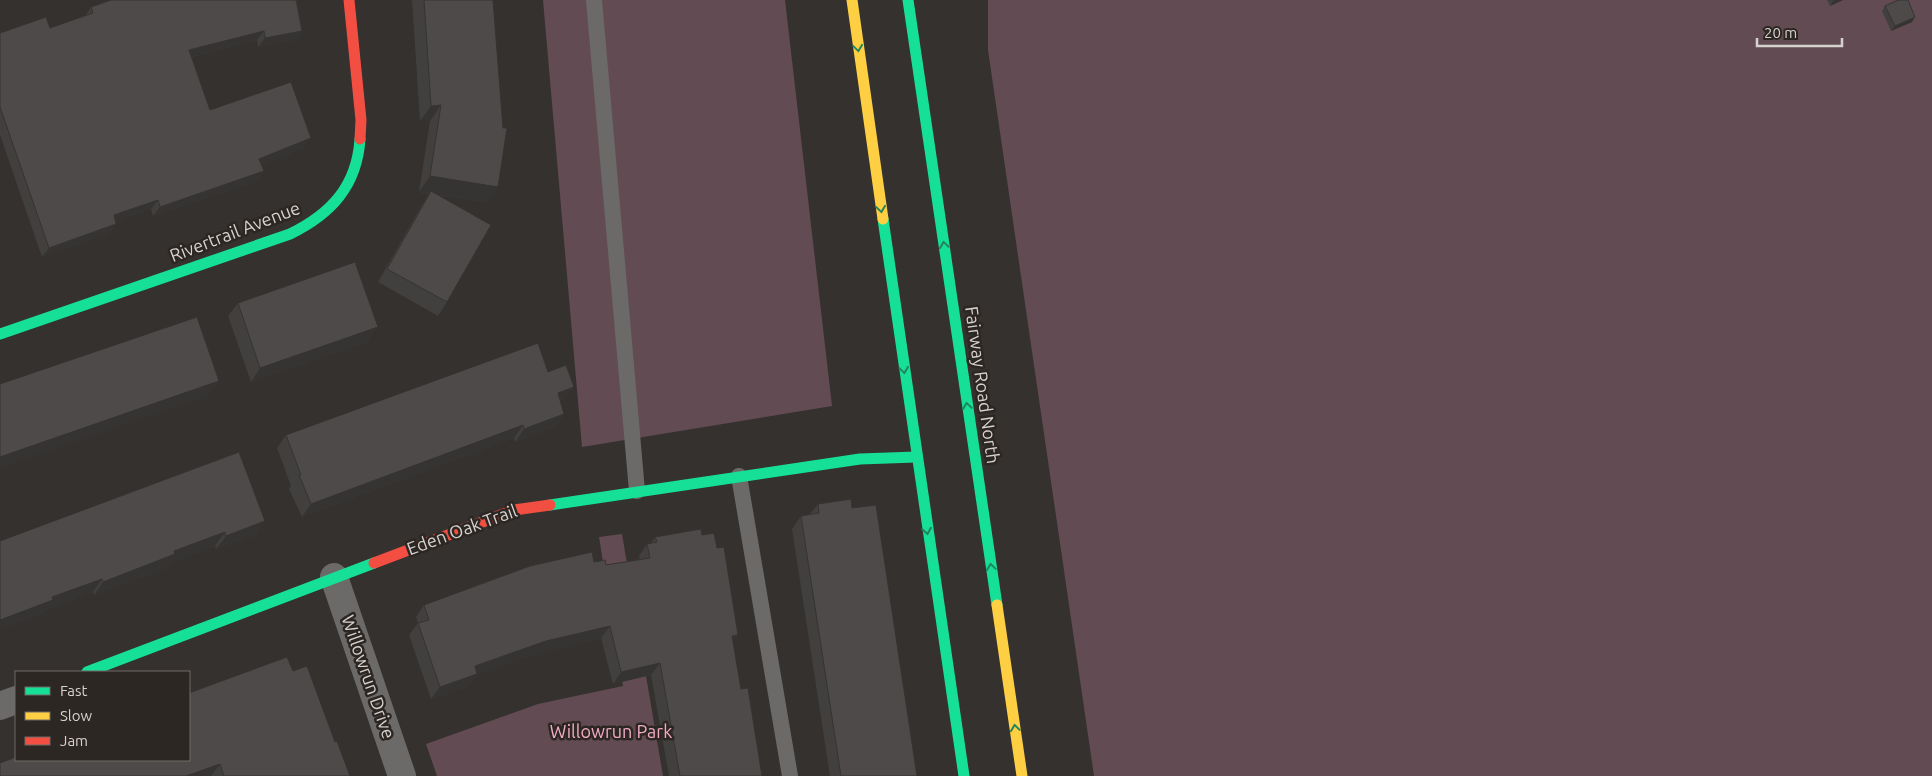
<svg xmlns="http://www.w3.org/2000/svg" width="1932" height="776" font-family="Ubuntu,sans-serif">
  <rect width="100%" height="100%" fill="#34312f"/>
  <g fill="#634b54">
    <path d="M 543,0 L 785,0 L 832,406 L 582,447 Z"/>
    <path d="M 988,0 L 1932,0 L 1932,776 L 1094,776 L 988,50 Z"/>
    <path d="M 622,534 L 663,776 L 437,776 L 426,744 L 538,704 L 623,686 L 599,537 Z"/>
  </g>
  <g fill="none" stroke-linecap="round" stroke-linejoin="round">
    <g stroke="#6b6a69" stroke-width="16">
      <path d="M 594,0 L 637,491"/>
      <path d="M 739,476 L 790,776"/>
    </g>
    <g stroke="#6b6a69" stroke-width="28">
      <path d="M 334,577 L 402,776"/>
      <path d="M 0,706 L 16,700"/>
    </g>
    <g stroke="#16e098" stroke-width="11">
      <path d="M 908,0 L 997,605"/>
      <path d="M 883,219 L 964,776"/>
      <path d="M 0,334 L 290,234 C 331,214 357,186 360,139"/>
      <path d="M 550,505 L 860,459 L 916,457"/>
      <path d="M 87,672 L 374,563"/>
    </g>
    <g stroke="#ffcf43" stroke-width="11">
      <path d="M 852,0 L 883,219"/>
      <path d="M 997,605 L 1022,776"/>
    </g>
    <g stroke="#f24e42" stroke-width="11">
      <path d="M 349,0 L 361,120 L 360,139"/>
      <path d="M 374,563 L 514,510 L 550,505"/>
    </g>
  </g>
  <g fill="#42403f">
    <path d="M 111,0 L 297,0 L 302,31 L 296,40 L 258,47 L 257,40 L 192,57 L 210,110 L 304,148 L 261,165 L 264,171 L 257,181 L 153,216 L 151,209 L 116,221 L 116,224 L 110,233 L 42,257 L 0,135 L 0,33 L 50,28 L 85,16 L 91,7 Z"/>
    <path d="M 412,0 L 493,0 L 487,202 L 437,195 L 447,302 L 438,316 L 378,282 L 422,205 L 429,194 L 419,192 L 430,121 L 420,121 Z"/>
    <path d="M 1827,0 L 1843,0 L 1830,6 Z"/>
    <path d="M 1885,6 L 1912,22 L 1891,31 L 1882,11 Z"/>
    <path d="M 238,303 L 369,341 L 251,382 L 228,316 Z"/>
    <path d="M 548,372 L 565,400 L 560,401 L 564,414 L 555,427 L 515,442 L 514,438 L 302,517 L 289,489 L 291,486 L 277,448 L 286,435 Z"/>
    <path d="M 818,504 L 852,508 L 917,776 L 830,776 L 792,529 L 801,516 L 810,514 Z"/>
    <path d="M 265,521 L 256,535 L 216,549 L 215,546 L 169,563 L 166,568 L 94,595 L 93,592 L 47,609 L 44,614 L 0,541 Z"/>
    <path d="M 655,537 L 733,643 L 741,689 L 762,776 L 669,776 L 651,675 L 613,684 L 601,638 L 538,653 L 477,674 L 469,686 L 431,699 L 409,635 L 418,623 L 416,617 L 424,605 L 594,562 L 606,565 L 640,560 L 639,556 L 647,544 L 651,543 Z"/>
    <path d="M 293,671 L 335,742 L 350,776 L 0,776 Z"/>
  </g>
  <g fill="#363433">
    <path d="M 1834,0 L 1843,0 L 1830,6 Z"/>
    <path d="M 1915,17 L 1912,22 L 1891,31 L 1895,26 Z"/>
    <path d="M 264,31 L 257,40 L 183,59 L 189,50 Z"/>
    <path d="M 302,31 L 296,40 L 258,47 L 265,38 Z"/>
    <path d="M 441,105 L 430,121 L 420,121 L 431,106 Z"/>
    <path d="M 311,138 L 304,148 L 253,168 L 259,159 Z"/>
    <path d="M 264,171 L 257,181 L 153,216 L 160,207 Z"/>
    <path d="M 430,176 L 498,187 L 487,202 L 419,192 Z"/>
    <path d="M 158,200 L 151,209 L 107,224 L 114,215 Z"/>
    <path d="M 116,224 L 110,233 L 42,257 L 49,248 Z"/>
    <path d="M 378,327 L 369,341 L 251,382 L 260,368 Z"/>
    <path d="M 219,381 L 208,396 L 0,468 L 0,457 Z"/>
    <path d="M 574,387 L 565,400 L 548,406 L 558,393 Z"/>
    <path d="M 564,414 L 555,427 L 515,442 L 524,429 Z"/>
    <path d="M 523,425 L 514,438 L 302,517 L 311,504 Z"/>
    <path d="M 265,521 L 256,535 L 216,549 L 226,536 Z"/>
    <path d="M 225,532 L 215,546 L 169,563 L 166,568 L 94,595 L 103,582 L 174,551 Z"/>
    <path d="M 102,579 L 93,592 L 47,609 L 44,614 L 0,630 L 0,620 L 52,597 Z"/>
    <path d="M 610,626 L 601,638 L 538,653 L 477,674 L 469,686 L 431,699 L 440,687 L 475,666 L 546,641 Z"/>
    <path d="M 738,635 L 730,647 L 732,636 Z"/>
    <path d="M 660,663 L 651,675 L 613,684 L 621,672 Z"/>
    <path d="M 220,764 L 211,776 L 186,776 Z"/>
  </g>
  <g fill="#4d4a49" stroke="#363433">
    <path d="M 111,0 L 296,0 L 302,31 L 265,38 L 264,31 L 189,50 L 210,110 L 291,82 L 311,138 L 259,159 L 264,171 L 160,207 L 158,200 L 114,215 L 116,224 L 49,248 L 0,107 L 0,33 L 46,17 L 50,28 L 93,13 L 91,7 Z"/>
    <path d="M 424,0 L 493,0 L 503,128 L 507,128 L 498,187 L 430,176 L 441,105 L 431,106 Z"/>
    <path d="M 1898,0 L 1908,0 L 1915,17 L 1895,26 L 1885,6 Z"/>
    <path d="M 431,191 L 491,225 L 447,302 L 387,269 Z"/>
    <path d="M 355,262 L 378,327 L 260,368 L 238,303 Z"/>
    <path d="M 197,317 L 219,381 L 0,457 L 0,384 Z"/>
    <path d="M 538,343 L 548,372 L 566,365 L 574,387 L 558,393 L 564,414 L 524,429 L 523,425 L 311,504 L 299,475 L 301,475 L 286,435 Z"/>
    <path d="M 239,452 L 265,521 L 226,536 L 225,532 L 174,551 L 175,554 L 103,582 L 102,579 L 52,597 L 53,600 L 0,620 L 0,541 Z"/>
    <path d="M 851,499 L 852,508 L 876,505 L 917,776 L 841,776 L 801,516 L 819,513 L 818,504 Z"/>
    <path d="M 701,529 L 702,535 L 714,533 L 717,548 L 724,547 L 738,635 L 732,636 L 741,689 L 748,688 L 762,776 L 680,776 L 660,663 L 621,672 L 610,626 L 546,641 L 475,666 L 477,674 L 440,687 L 418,623 L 429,620 L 424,605 L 530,566 L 592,552 L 594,562 L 605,560 L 606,565 L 650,558 L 647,544 L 657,542 L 655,537 Z"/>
    <path d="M 287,657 L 293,671 L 307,666 L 335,742 L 337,741 L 350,776 L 224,776 L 220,764 L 186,776 L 0,776 L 0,763 L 16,757 L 16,760 L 189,760 L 189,693 Z"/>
  </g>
  <defs><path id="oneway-chevron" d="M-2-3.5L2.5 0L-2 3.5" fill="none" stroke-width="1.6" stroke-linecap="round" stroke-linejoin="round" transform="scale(1.25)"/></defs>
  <g stroke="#22845e">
    <use href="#oneway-chevron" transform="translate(858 48) rotate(82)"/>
    <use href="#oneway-chevron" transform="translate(881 209) rotate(82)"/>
    <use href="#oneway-chevron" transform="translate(944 245) rotate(-98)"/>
    <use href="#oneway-chevron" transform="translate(904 370) rotate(82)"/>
    <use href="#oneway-chevron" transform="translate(967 406) rotate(-98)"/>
    <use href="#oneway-chevron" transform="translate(927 531) rotate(81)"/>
    <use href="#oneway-chevron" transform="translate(991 567) rotate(-98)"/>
    <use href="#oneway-chevron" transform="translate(1015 728) rotate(-98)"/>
  </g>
  <g text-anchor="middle" stroke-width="5" stroke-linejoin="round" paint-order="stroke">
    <g font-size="18" fill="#d6d2cf" stroke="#2d2723">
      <text transform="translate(235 232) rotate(-21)" y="6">Rivertrail Avenue</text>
      <text transform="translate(982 385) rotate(82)" y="6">Fairway Road North</text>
      <text transform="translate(462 530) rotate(-20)" y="6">Eden Oak Trail</text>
      <text transform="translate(368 677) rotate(71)" y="6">Willowrun Drive</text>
    </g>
    <g font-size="18" fill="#f2aac7" stroke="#2d2723">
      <text x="611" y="738">Willowrun Park</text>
    </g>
  </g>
  <rect x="15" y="671" width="175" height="90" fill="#2d2723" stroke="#716b68"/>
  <rect x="25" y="687" width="25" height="8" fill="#16e098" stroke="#716b68"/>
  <text x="60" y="696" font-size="15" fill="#d6d2cf">Fast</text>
  <rect x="25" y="712" width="25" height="8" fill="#ffcf43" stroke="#716b68"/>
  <text x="60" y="721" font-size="15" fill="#d6d2cf">Slow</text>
  <rect x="25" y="737" width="25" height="8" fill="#f24e42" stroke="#716b68"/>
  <text x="60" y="746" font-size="15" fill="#d6d2cf">Jam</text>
  <path d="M1757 38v8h85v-8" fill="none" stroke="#d6d2cf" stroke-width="2.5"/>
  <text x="1764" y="38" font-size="15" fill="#d6d2cf" stroke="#2d2723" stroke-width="4" paint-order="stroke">20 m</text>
</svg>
